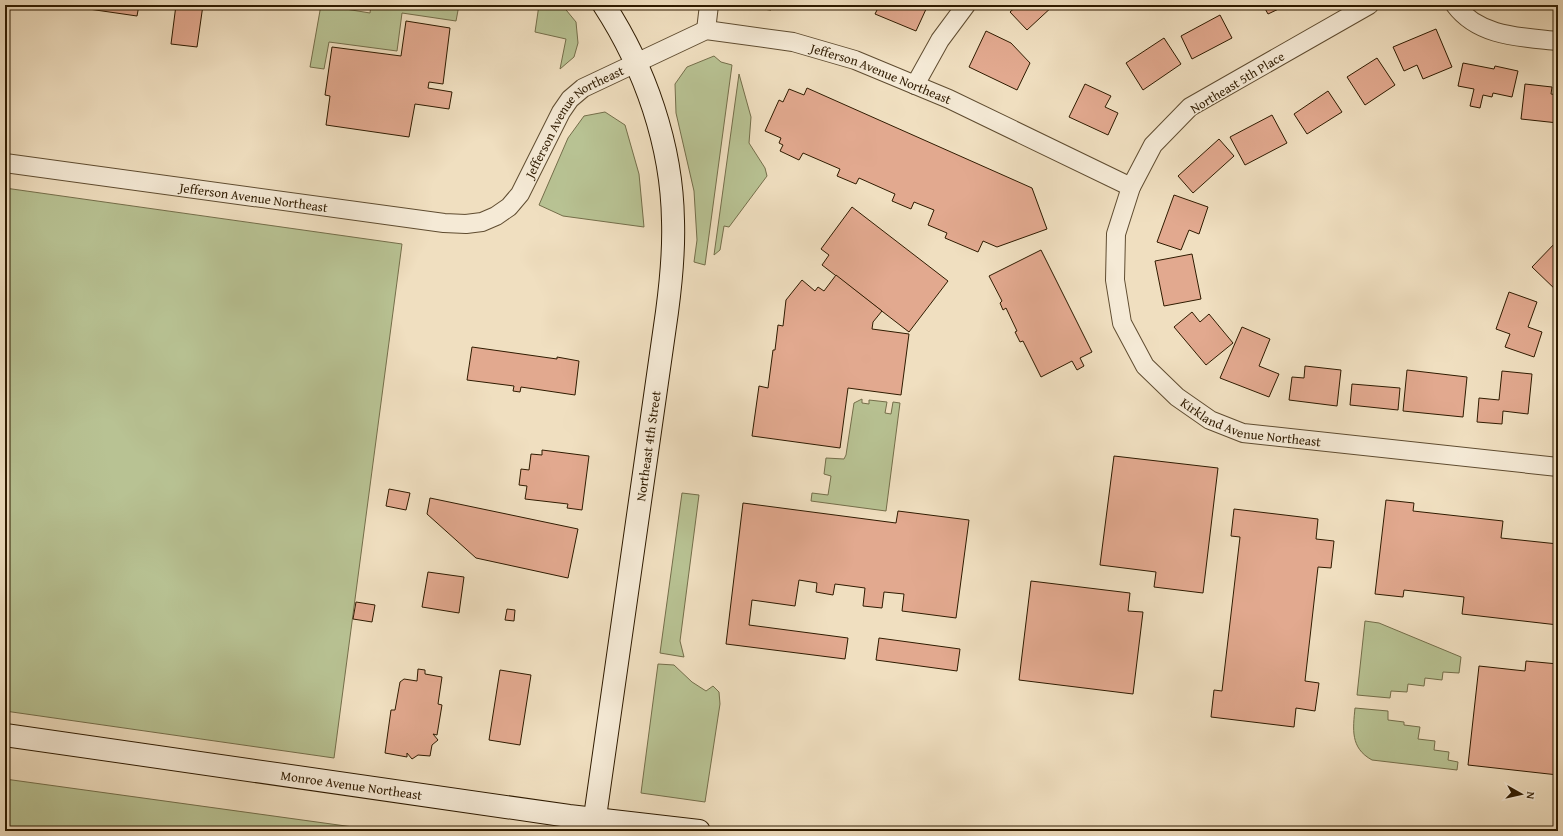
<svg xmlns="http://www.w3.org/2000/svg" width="1563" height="836" font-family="'Gentium Book Plus',serif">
  <rect width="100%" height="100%" fill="#f0dfc0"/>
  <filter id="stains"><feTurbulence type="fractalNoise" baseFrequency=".005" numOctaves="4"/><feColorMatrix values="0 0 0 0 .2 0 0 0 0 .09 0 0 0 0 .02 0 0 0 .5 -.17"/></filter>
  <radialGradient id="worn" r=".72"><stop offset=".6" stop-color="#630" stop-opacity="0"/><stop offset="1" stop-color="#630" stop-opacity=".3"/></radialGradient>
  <g fill="#b8c293" stroke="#746e4a">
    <path d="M 321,5 L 370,13 L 371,5 L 459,5 L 456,21 L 402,13 L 397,51 L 329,42 L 324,69 L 310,67 Z"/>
    <path d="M 539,5 L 562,5 L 576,22 L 578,43 L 574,57 L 560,69 L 566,39 L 535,32 Z"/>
    <path d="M 714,56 L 721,62 L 732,65 L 705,265 L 694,262 L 697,240 L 694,191 L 676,113 L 675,84 L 687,67 Z"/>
    <path d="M 739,74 L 751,117 L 749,143 L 765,168 L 767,176 L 729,227 L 724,226 L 720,250 L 714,255 Z"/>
    <path d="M 605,112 L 625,125 L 639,174 L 644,227 L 563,216 L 539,205 L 568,138 L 584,116 Z"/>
    <path d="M 5,188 L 402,244 L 334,758 L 5,711 Z"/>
    <path d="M 862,399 L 862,403 L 869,404 L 869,400 L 887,402 L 885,413 L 891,414 L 893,402 L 900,403 L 886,511 L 811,501 L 812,493 L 828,495 L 831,476 L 824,474 L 826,458 L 844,459 L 846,455 L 854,403 Z"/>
    <path d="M 682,493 L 699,495 L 680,641 L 684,657 L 660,653 Z"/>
    <path d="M 1365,621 L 1379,623 L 1461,657 L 1459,673 L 1443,672 L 1442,680 L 1425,678 L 1424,686 L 1408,684 L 1407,692 L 1391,691 L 1390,698 L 1357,695 Z"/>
    <path d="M 658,664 L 674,665 L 692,682 L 706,691 L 713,686 L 719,692 L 720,704 L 705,802 L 641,793 Z"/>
    <path d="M 1355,708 L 1388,711 L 1388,720 L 1404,722 L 1404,725 L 1420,727 L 1418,739 L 1435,741 L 1434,750 L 1449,752 L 1448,760 L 1458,762 L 1457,770 L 1372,760 C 1350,748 1353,729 1355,708 Z"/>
    <path d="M 5,779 L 382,831 L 5,831 Z"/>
  </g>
  <g fill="#e2a98f" stroke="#2f1b00">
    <path d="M 61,5 L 139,5 L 137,16 Z"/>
    <path d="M 176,5 L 203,5 L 197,47 L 171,44 Z"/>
    <path d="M 744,5 L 771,5 L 771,10 L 744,7 Z"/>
    <path d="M 876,5 L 924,5 L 927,7 L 916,31 L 875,14 L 879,6 Z"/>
    <path d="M 1018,5 L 1054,5 L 1027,30 L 1010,12 Z"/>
    <path d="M 1263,5 L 1287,5 L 1268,14 Z"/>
    <path d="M 1220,15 L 1232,38 L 1192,59 L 1181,36 Z"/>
    <path d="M 406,21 L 450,28 L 443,84 L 429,82 L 428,88 L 452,92 L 449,109 L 415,104 L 409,137 L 326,125 L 330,96 L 325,95 L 332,47 L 401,56 Z"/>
    <path d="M 1436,29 L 1452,67 L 1423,79 L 1417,65 L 1404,71 L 1393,47 Z"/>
    <path d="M 986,31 L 1011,43 L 1030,63 L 1017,90 L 969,67 Z"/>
    <path d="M 1164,38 L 1181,64 L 1143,90 L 1126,63 Z"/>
    <path d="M 1377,58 L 1395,85 L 1365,105 L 1347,77 Z"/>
    <path d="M 1463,63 L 1494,69 L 1495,66 L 1518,71 L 1512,97 L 1493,93 L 1492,97 L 1483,95 L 1480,108 L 1470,106 L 1474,89 L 1458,86 Z"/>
    <path d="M 1085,84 L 1111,96 L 1105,107 L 1118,113 L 1108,135 L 1069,117 Z"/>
    <path d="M 1525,84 L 1552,87 L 1551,94 L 1558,95 L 1558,123 L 1521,119 Z"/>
    <path d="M 807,88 L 1032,188 L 1047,229 L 997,247 L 983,241 L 978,252 L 945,238 L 947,233 L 928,225 L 934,210 L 914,202 L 911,209 L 892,201 L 895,194 L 859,178 L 856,184 L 837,176 L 840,169 L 803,153 L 799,160 L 780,151 L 783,145 L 779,143 L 781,138 L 765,131 L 779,100 L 783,102 L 789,89 L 804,95 Z"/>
    <path d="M 1328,91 L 1342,112 L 1307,134 L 1294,114 Z"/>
    <path d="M 1272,115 L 1287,143 L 1245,165 L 1230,137 Z"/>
    <path d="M 1219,139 L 1234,156 L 1193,193 L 1178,176 Z"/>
    <path d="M 1174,195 L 1208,207 L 1199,234 L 1189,230 L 1181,250 L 1157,242 Z"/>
    <path d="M 852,207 L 948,281 L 909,332 L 822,265 L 829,255 L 821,249 Z"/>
    <path d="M 1558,240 L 1558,292 L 1532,267 Z"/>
    <path d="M 1041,250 L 1092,352 L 1080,358 L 1084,366 L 1077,370 L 1072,361 L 1041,377 L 1023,341 L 1020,342 L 1015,332 L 1017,331 L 1006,308 L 1003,310 L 1000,303 L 1002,301 L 989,276 Z"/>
    <path d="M 1192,254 L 1201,299 L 1164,306 L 1155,261 Z"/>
    <path d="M 836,275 L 882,311 L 873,322 L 872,329 L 909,334 L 901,395 L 848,388 L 840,448 L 752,436 L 759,386 L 768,388 L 773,350 L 775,350 L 778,325 L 783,326 L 786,300 L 802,280 L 815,291 L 818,287 L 824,291 Z"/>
    <path d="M 1509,292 L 1537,302 L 1528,327 L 1542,332 L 1534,357 L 1505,347 L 1510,334 L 1496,329 Z"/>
    <path d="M 1192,312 L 1200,322 L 1209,314 L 1233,343 L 1206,365 L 1174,327 Z"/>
    <path d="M 1242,327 L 1270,339 L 1259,366 L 1279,374 L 1269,397 L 1220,378 Z"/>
    <path d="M 472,347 L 557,359 L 557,357 L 579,361 L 575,395 L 521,387 L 520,392 L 513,391 L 514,386 L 467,380 Z"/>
    <path d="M 1305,366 L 1341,370 L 1337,406 L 1289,400 L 1292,377 L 1304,378 Z"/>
    <path d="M 1407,370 L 1467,377 L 1463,417 L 1403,411 Z"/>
    <path d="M 1502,371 L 1532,374 L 1528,414 L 1503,411 L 1502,424 L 1477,422 L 1479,398 L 1499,400 Z"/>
    <path d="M 1352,384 L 1400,388 L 1398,410 L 1350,405 Z"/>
    <path d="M 542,450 L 589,456 L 582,510 L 567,508 L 568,504 L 525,499 L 527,486 L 519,485 L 521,469 L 529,470 L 531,454 L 542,455 Z"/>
    <path d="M 1114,456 L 1218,468 L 1203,593 L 1154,587 L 1156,572 L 1100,565 Z"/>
    <path d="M 389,489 L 410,493 L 406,510 L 386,506 Z"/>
    <path d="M 430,498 L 578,529 L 568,578 L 476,558 L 427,514 Z"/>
    <path d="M 1386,500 L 1414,503 L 1413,511 L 1503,521 L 1501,538 L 1558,544 L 1558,625 L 1462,614 L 1464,597 L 1404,590 L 1403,597 L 1375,594 Z"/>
    <path d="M 743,503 L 896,523 L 898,511 L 969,520 L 956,618 L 902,611 L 904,594 L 884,592 L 882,608 L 863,606 L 865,588 L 835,584 L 833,595 L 816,592 L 817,583 L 799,580 L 795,606 L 752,600 L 749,625 L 848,638 L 845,659 L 726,644 Z"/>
    <path d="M 1234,509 L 1318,519 L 1316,539 L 1334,541 L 1331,568 L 1318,567 L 1305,681 L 1319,683 L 1315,711 L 1296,708 L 1294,727 L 1211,717 L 1214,690 L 1222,691 L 1240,537 L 1231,536 Z"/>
    <path d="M 428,572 L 464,577 L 459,613 L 422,607 Z"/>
    <path d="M 1031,581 L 1130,593 L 1128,611 L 1143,612 L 1133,694 L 1019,680 Z"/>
    <path d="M 356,602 L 375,605 L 372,622 L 353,619 Z"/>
    <path d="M 507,609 L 515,610 L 514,621 L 505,620 Z"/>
    <path d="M 879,638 L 960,649 L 957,671 L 876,660 Z"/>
    <path d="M 1526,661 L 1558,664 L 1558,775 L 1468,765 L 1479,666 L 1525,671 Z"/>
    <path d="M 418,669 L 425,670 L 425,674 L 442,677 L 438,704 L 442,705 L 437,735 L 433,734 L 438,740 L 432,745 L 430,756 L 418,755 L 412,759 L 407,753 L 407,757 L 385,753 L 391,710 L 395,710 L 400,682 L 404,679 L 417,681 Z"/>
    <path d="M 500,670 L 531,675 L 520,745 L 489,740 Z"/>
  </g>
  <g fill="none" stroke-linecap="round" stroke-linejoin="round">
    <defs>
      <g id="street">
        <path id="s1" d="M 1369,5 L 1190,107 L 1153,145 L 1131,187 L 1116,234 L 1115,280 L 1122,323 L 1145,366 L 1177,397 L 1210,420 L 1243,433 L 1558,467"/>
        <path d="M 1455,5 C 1479,37 1521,37 1558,41"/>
        <path d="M 706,30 L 709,5"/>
        <path d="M 915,85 L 940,40 L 966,5"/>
        <path id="s2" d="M 5,163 L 444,223 L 466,224 L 482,222 L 496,216 L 509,207 L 520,194 L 561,112 L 570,99 L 583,88 L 706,30 L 793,42 L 855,60 L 949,99 L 1131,187"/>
      </g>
      <g id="secondary">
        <path id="s3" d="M 5,735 L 569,816 L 699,831"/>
        <path id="s4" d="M 593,831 L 667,312 C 671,282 674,251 673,221 C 672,145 645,68 604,5"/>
      </g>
    </defs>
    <use href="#street" stroke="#5f4c30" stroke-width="20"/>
    <use href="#secondary" stroke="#2f1b00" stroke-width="24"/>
    <use href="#street" stroke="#f5ead6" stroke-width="18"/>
    <use href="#secondary" stroke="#f5ead6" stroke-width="22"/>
  </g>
  <g text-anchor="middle" stroke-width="3" stroke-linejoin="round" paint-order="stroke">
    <g font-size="13" fill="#2f1b00" stroke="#f5ead6">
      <text dy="5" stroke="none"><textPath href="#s2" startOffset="971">Jefferson Avenue Northeast</textPath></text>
      <text transform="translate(1237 82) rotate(-31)" y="5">Northeast 5th Place</text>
      <text dy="5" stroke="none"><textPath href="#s2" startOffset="623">Jefferson Avenue Northeast</textPath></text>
      <text dy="5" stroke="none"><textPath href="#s2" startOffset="251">Jefferson Avenue Northeast</textPath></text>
      <text dy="5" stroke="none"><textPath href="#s1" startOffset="619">Kirkland Avenue Northeast</textPath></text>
      <text dy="5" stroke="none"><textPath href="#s4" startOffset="389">Northeast 4th Street</textPath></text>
      <text dy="5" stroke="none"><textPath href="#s3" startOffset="350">Monroe Avenue Northeast</textPath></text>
    </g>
  </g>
  <rect width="1563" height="836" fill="none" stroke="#f0dfc0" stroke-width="20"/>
  <rect x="6" y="6" width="1551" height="824" fill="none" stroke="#2f1b00" stroke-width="2"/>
  <rect x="10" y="10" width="1543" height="816" fill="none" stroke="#2f1b00"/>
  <g transform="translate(1521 794) rotate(98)" stroke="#f5ead6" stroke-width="3" paint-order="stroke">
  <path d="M0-3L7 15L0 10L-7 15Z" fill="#2f1b00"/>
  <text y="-6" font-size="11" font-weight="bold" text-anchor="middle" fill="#2f1b00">N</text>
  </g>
  <rect width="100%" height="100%" filter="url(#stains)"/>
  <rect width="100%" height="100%" fill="url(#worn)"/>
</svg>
